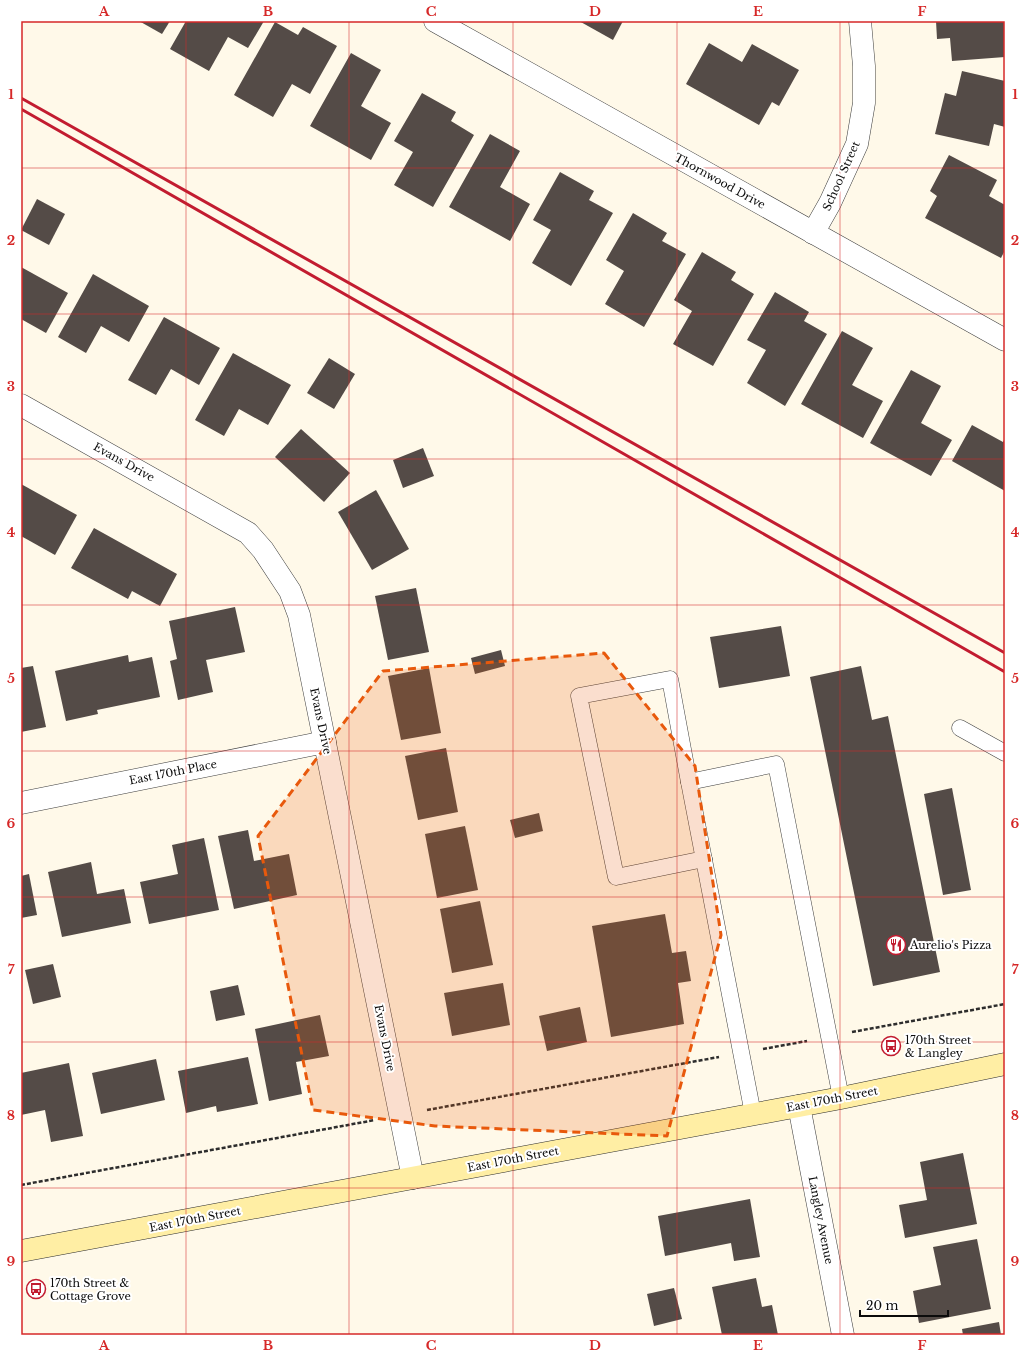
<svg xmlns="http://www.w3.org/2000/svg" width="1026" height="1356" font-family="'Libre Baskerville',serif">
  <rect width="100%" height="100%" fill="#fff9e9"/>
  <g fill="#544b47">
    <path d="M 139,21 L 170,21 L 162,34 Z"/>
    <path d="M 186,21 L 264,21 L 248,48 L 228,37 L 209,71 L 170,49 Z"/>
    <path d="M 579,21 L 623,21 L 613,40 Z"/>
    <path d="M 936,21 L 1005,21 L 1005,57 L 952,61 L 950,38 L 937,39 Z"/>
    <path d="M 275,22 L 298,35 L 303,27 L 337,46 L 310,94 L 292,84 L 273,117 L 234,95 Z"/>
    <path d="M 709,43 L 742,62 L 752,44 L 799,70 L 779,106 L 772,102 L 759,125 L 686,84 Z"/>
    <path d="M 351,53 L 381,70 L 361,106 L 391,123 L 371,160 L 310,126 Z"/>
    <path d="M 962,71 L 1005,81 L 1005,127 L 994,124 L 989,146 L 935,134 L 945,93 L 956,96 Z"/>
    <path d="M 422,93 L 456,112 L 451,121 L 474,135 L 433,207 L 394,185 L 413,152 L 394,141 Z"/>
    <path d="M 490,134 L 520,151 L 500,187 L 530,204 L 510,241 L 449,207 Z"/>
    <path d="M 949,155 L 997,180 L 989,196 L 1005,205 L 1005,250 L 1001,258 L 925,218 L 937,196 L 930,191 Z"/>
    <path d="M 560,172 L 594,191 L 589,200 L 613,213 L 571,286 L 532,263 L 551,230 L 533,220 Z"/>
    <path d="M 37,199 L 65,214 L 49,245 L 21,230 Z"/>
    <path d="M 633,213 L 667,233 L 662,241 L 686,254 L 644,327 L 605,304 L 624,271 L 606,260 Z"/>
    <path d="M 702,252 L 736,272 L 731,280 L 754,294 L 713,366 L 673,344 L 692,311 L 674,300 Z"/>
    <path d="M 21,267 L 68,293 L 46,333 L 21,319 Z"/>
    <path d="M 93,274 L 149,306 L 129,342 L 101,326 L 86,353 L 58,337 Z"/>
    <path d="M 775,292 L 809,312 L 804,321 L 827,334 L 785,406 L 747,383 L 766,350 L 747,340 Z"/>
    <path d="M 164,317 L 220,348 L 199,385 L 171,369 L 156,395 L 128,380 Z"/>
    <path d="M 842,331 L 873,348 L 852,385 L 883,401 L 863,438 L 801,404 Z"/>
    <path d="M 233,353 L 291,385 L 268,425 L 239,409 L 224,436 L 195,420 Z"/>
    <path d="M 329,358 L 355,374 L 334,409 L 307,393 Z"/>
    <path d="M 911,370 L 941,386 L 921,423 L 952,440 L 931,476 L 870,443 Z"/>
    <path d="M 972,425 L 1003,442 L 1005,438 L 1005,491 L 952,461 Z"/>
    <path d="M 301,429 L 350,473 L 324,502 L 275,457 Z"/>
    <path d="M 423,448 L 434,476 L 403,488 L 393,460 Z"/>
    <path d="M 21,484 L 77,515 L 55,555 L 21,536 Z"/>
    <path d="M 376,490 L 409,549 L 372,570 L 338,512 Z"/>
    <path d="M 94,528 L 177,574 L 160,606 L 132,591 L 128,599 L 71,568 Z"/>
    <path d="M 416,588 L 429,652 L 388,660 L 375,596 Z"/>
    <path d="M 235,607 L 245,652 L 206,660 L 213,692 L 178,700 L 170,661 L 177,659 L 169,621 Z"/>
    <path d="M 781,626 L 790,676 L 719,688 L 710,637 Z"/>
    <path d="M 501,650 L 505,666 L 475,674 L 471,658 Z"/>
    <path d="M 128,655 L 129,662 L 152,657 L 160,697 L 97,710 L 98,714 L 66,721 L 55,671 Z"/>
    <path d="M 33,666 L 46,727 L 21,732 L 21,668 Z"/>
    <path d="M 861,666 L 872,720 L 888,716 L 940,972 L 873,986 L 810,677 Z"/>
    <path d="M 429,668 L 441,733 L 401,740 L 388,676 Z"/>
    <path d="M 446,748 L 458,812 L 418,820 L 405,756 Z"/>
    <path d="M 952,788 L 971,890 L 943,895 L 924,794 Z"/>
    <path d="M 539,813 L 543,831 L 515,838 L 510,820 Z"/>
    <path d="M 465,826 L 478,890 L 437,898 L 425,834 Z"/>
    <path d="M 248,830 L 254,861 L 289,854 L 297,895 L 234,909 L 218,836 Z"/>
    <path d="M 204,838 L 219,910 L 149,924 L 140,882 L 178,874 L 172,845 Z"/>
    <path d="M 91,862 L 97,894 L 124,889 L 131,923 L 62,937 L 48,872 Z"/>
    <path d="M 29,874 L 37,915 L 21,918 L 21,876 Z"/>
    <path d="M 480,901 L 493,965 L 452,973 L 440,909 Z"/>
    <path d="M 665,914 L 672,953 L 686,951 L 691,981 L 678,983 L 684,1024 L 611,1037 L 592,926 Z"/>
    <path d="M 53,964 L 61,997 L 33,1004 L 25,970 Z"/>
    <path d="M 503,983 L 510,1025 L 452,1036 L 444,993 Z"/>
    <path d="M 238,985 L 245,1015 L 216,1021 L 210,991 Z"/>
    <path d="M 580,1007 L 587,1042 L 547,1051 L 539,1016 Z"/>
    <path d="M 320,1015 L 329,1056 L 296,1062 L 302,1094 L 269,1101 L 255,1029 Z"/>
    <path d="M 248,1057 L 258,1104 L 217,1112 L 216,1106 L 186,1113 L 178,1071 Z"/>
    <path d="M 156,1059 L 165,1100 L 101,1114 L 92,1073 Z"/>
    <path d="M 69,1063 L 83,1136 L 51,1142 L 45,1110 L 21,1115 L 21,1073 Z"/>
    <path d="M 963,1153 L 977,1224 L 905,1238 L 899,1205 L 927,1200 L 920,1162 Z"/>
    <path d="M 750,1199 L 760,1257 L 734,1261 L 731,1243 L 665,1256 L 658,1216 Z"/>
    <path d="M 977,1239 L 991,1309 L 919,1323 L 913,1291 L 941,1285 L 933,1247 Z"/>
    <path d="M 756,1278 L 762,1307 L 772,1305 L 778,1335 L 722,1335 L 712,1287 Z"/>
    <path d="M 674,1288 L 682,1319 L 654,1326 L 647,1294 Z"/>
    <path d="M 999,1322 L 1001,1335 L 963,1335 L 962,1329 Z"/>
  </g>
  <g fill="none" stroke-linecap="round" stroke-linejoin="round">
    <defs>
      <g id="lane">
        <path d="M 960,728 L 1005,753"/>
        <path d="M 689,782 L 670,679 L 579,696 L 616,877 L 704,859"/>
        <path d="M 753,1114 L 689,782 L 776,764 L 841,1098"/>
      </g>
      <g id="street">
        <path d="M 435,21 L 1005,340"/>
        <path d="M 813,233 L 830,203 L 857,144 L 864,103 L 864,66 L 860,21"/>
        <path d="M 21,405 L 248,533 L 263,550 L 290,591 L 299,615 L 413,1178"/>
        <path d="M 21,803 L 325,742"/>
        <path d="M 799,1106 L 843,1335"/>
      </g>
      <path id="secondary" d="M 21,1251 L 841,1098 L 1005,1064"/>
    </defs>
    <use href="#lane" stroke="#3e3e3e" stroke-width="17"/>
    <use href="#street" stroke="#3e3e3e" stroke-width="23"/>
    <use href="#secondary" stroke="#2d2d2d" stroke-width="23"/>
    <g stroke="#2d2d2d" stroke-width="2.5" stroke-dasharray="4 2" stroke-linecap="butt">
      <path d="M 852,1032 L 1005,1004"/>
      <path d="M 763,1049 L 807,1041"/>
      <path d="M 427,1110 L 719,1057"/>
      <path d="M 21,1185 L 375,1120"/>
    </g>
    <use href="#lane" stroke="#fff" stroke-width="16"/>
    <use href="#street" stroke="#fff" stroke-width="22"/>
    <use href="#secondary" stroke="#ffeea4" stroke-width="22"/>
    <g stroke="#c21c30" stroke-width="3">
      <path d="M 21,98 L 1005,653"/>
      <path d="M 21,109 L 1005,672"/>
    </g>
  </g>
  <path fill="#e8590c" fill-opacity="0.2" stroke="#e8590c" stroke-width="3" stroke-dasharray="8 5" stroke-linejoin="round" d="M 604,653 L 695,766 L 721,935 L 667,1136 L 435,1126 L 313,1110 L 258,836 L 383,671 Z"/>
  <path fill="none" stroke="#d62828" stroke-width="1" stroke-opacity="0.55" d="M 186,21 L 186,1335M 349,21 L 349,1335M 513,21 L 513,1335M 677,21 L 677,1335M 840,21 L 840,1335M 21,168 L 1005,168M 21,314 L 1005,314M 21,459 L 1005,459M 21,605 L 1005,605M 21,751 L 1005,751M 21,897 L 1005,897M 21,1042 L 1005,1042M 21,1188 L 1005,1188"/>
  <defs>
    <symbol id="restaurant-ring" viewBox="-11 -11 22 22"><circle r="9.5" fill="#fff" stroke="#c21c30" stroke-width="1.5"/><path d="M-5-6h1v4h1v-4h1v4h1v-4h1v5L-1.5 .5V6h-2V.5L-5-1ZM5-6V6H3V1.5H1.5Q1.5-4 5-6Z" fill="#c21c30"/></symbol>
    <symbol id="bus-ring" viewBox="-11 -11 22 22"><circle r="9.5" fill="#fff" stroke="#c21c30" stroke-width="1.5"/><path d="M-5-6H5V4H4V6H2V4H-2V6H-4V4H-5ZM-3.5-4V0h7V-4ZM-3.5 1.2v1.5H-2V1.2ZM2 1.2v1.5H3.5V1.2Z" fill="#c21c30"/></symbol>
  </defs>
  <g fill-rule="evenodd">
    <use href="#restaurant-ring" x="885" y="934" width="22" height="22"/>
    <use href="#bus-ring" x="880" y="1035" width="22" height="22"/>
    <use href="#bus-ring" x="25" y="1278" width="22" height="22"/>
  </g>
  <g text-anchor="middle" stroke-width="4" stroke-linejoin="round" paint-order="stroke">
    <g font-size="11" fill="#0b0b0b" stroke="#fff">
      <text transform="translate(841 176) rotate(-66)" y="4">School Street</text>
      <text transform="translate(720 181) rotate(29)" y="4">Thornwood Drive</text>
      <text transform="translate(124 462) rotate(29)" y="4">Evans Drive</text>
      <text transform="translate(321 721) rotate(78)" y="4">Evans Drive</text>
      <text transform="translate(173 772) rotate(-11)" y="4">East 170th Place</text>
      <text transform="translate(385 1038) rotate(79)" y="4">Evans Drive</text>
      <text transform="translate(832 1099) rotate(-11)" y="4">East 170th Street</text>
      <text transform="translate(513 1159) rotate(-11)" y="4">East 170th Street</text>
      <text transform="translate(195 1219) rotate(-11)" y="4">East 170th Street</text>
      <text transform="translate(821 1220) rotate(79)" y="4">Langley Avenue</text>
    </g>
    <g font-size="11" fill="#0b0b0b" stroke="#fff" text-anchor="start">
      <text x="910" y="949">Aurelio's Pizza</text>
      <text x="905" y="1044">170th Street<tspan x="905" dy="13">&amp; Langley</tspan></text>
      <text x="50" y="1287">170th Street &amp;<tspan x="50" dy="13">Cottage Grove</tspan></text>
    </g>
  </g>
  <rect width="1026" height="1356" fill="none" stroke="#ffffff" stroke-width="44"/>
  <path d="M860 1310v6h88v-6" fill="none" stroke="#0b0b0b" stroke-width="2"/>
  <text x="866" y="1310" font-size="12" fill="#0b0b0b" stroke="#ffffff" stroke-width="3" paint-order="stroke">20 m</text>
  <rect x="22" y="22" width="982" height="1312" fill="none" stroke="#d62828" stroke-width="1.5"/>
  <g font-size="13" text-anchor="middle" font-weight="bold" fill="#d62828">
    <text x="104" y="16">A</text>
    <text x="268" y="16">B</text>
    <text x="431" y="16">C</text>
    <text x="595" y="16">D</text>
    <text x="758" y="16">E</text>
    <text x="922" y="16">F</text>
    <text x="11" y="99">1</text>
    <text x="1015" y="99">1</text>
    <text x="11" y="245">2</text>
    <text x="1015" y="245">2</text>
    <text x="11" y="391">3</text>
    <text x="1015" y="391">3</text>
    <text x="11" y="537">4</text>
    <text x="1015" y="537">4</text>
    <text x="11" y="683">5</text>
    <text x="1015" y="683">5</text>
    <text x="11" y="828">6</text>
    <text x="1015" y="828">6</text>
    <text x="11" y="974">7</text>
    <text x="1015" y="974">7</text>
    <text x="11" y="1120">8</text>
    <text x="1015" y="1120">8</text>
    <text x="11" y="1266">9</text>
    <text x="1015" y="1266">9</text>
    <text x="104" y="1350">A</text>
    <text x="268" y="1350">B</text>
    <text x="431" y="1350">C</text>
    <text x="595" y="1350">D</text>
    <text x="758" y="1350">E</text>
    <text x="922" y="1350">F</text>
  </g>
</svg>
